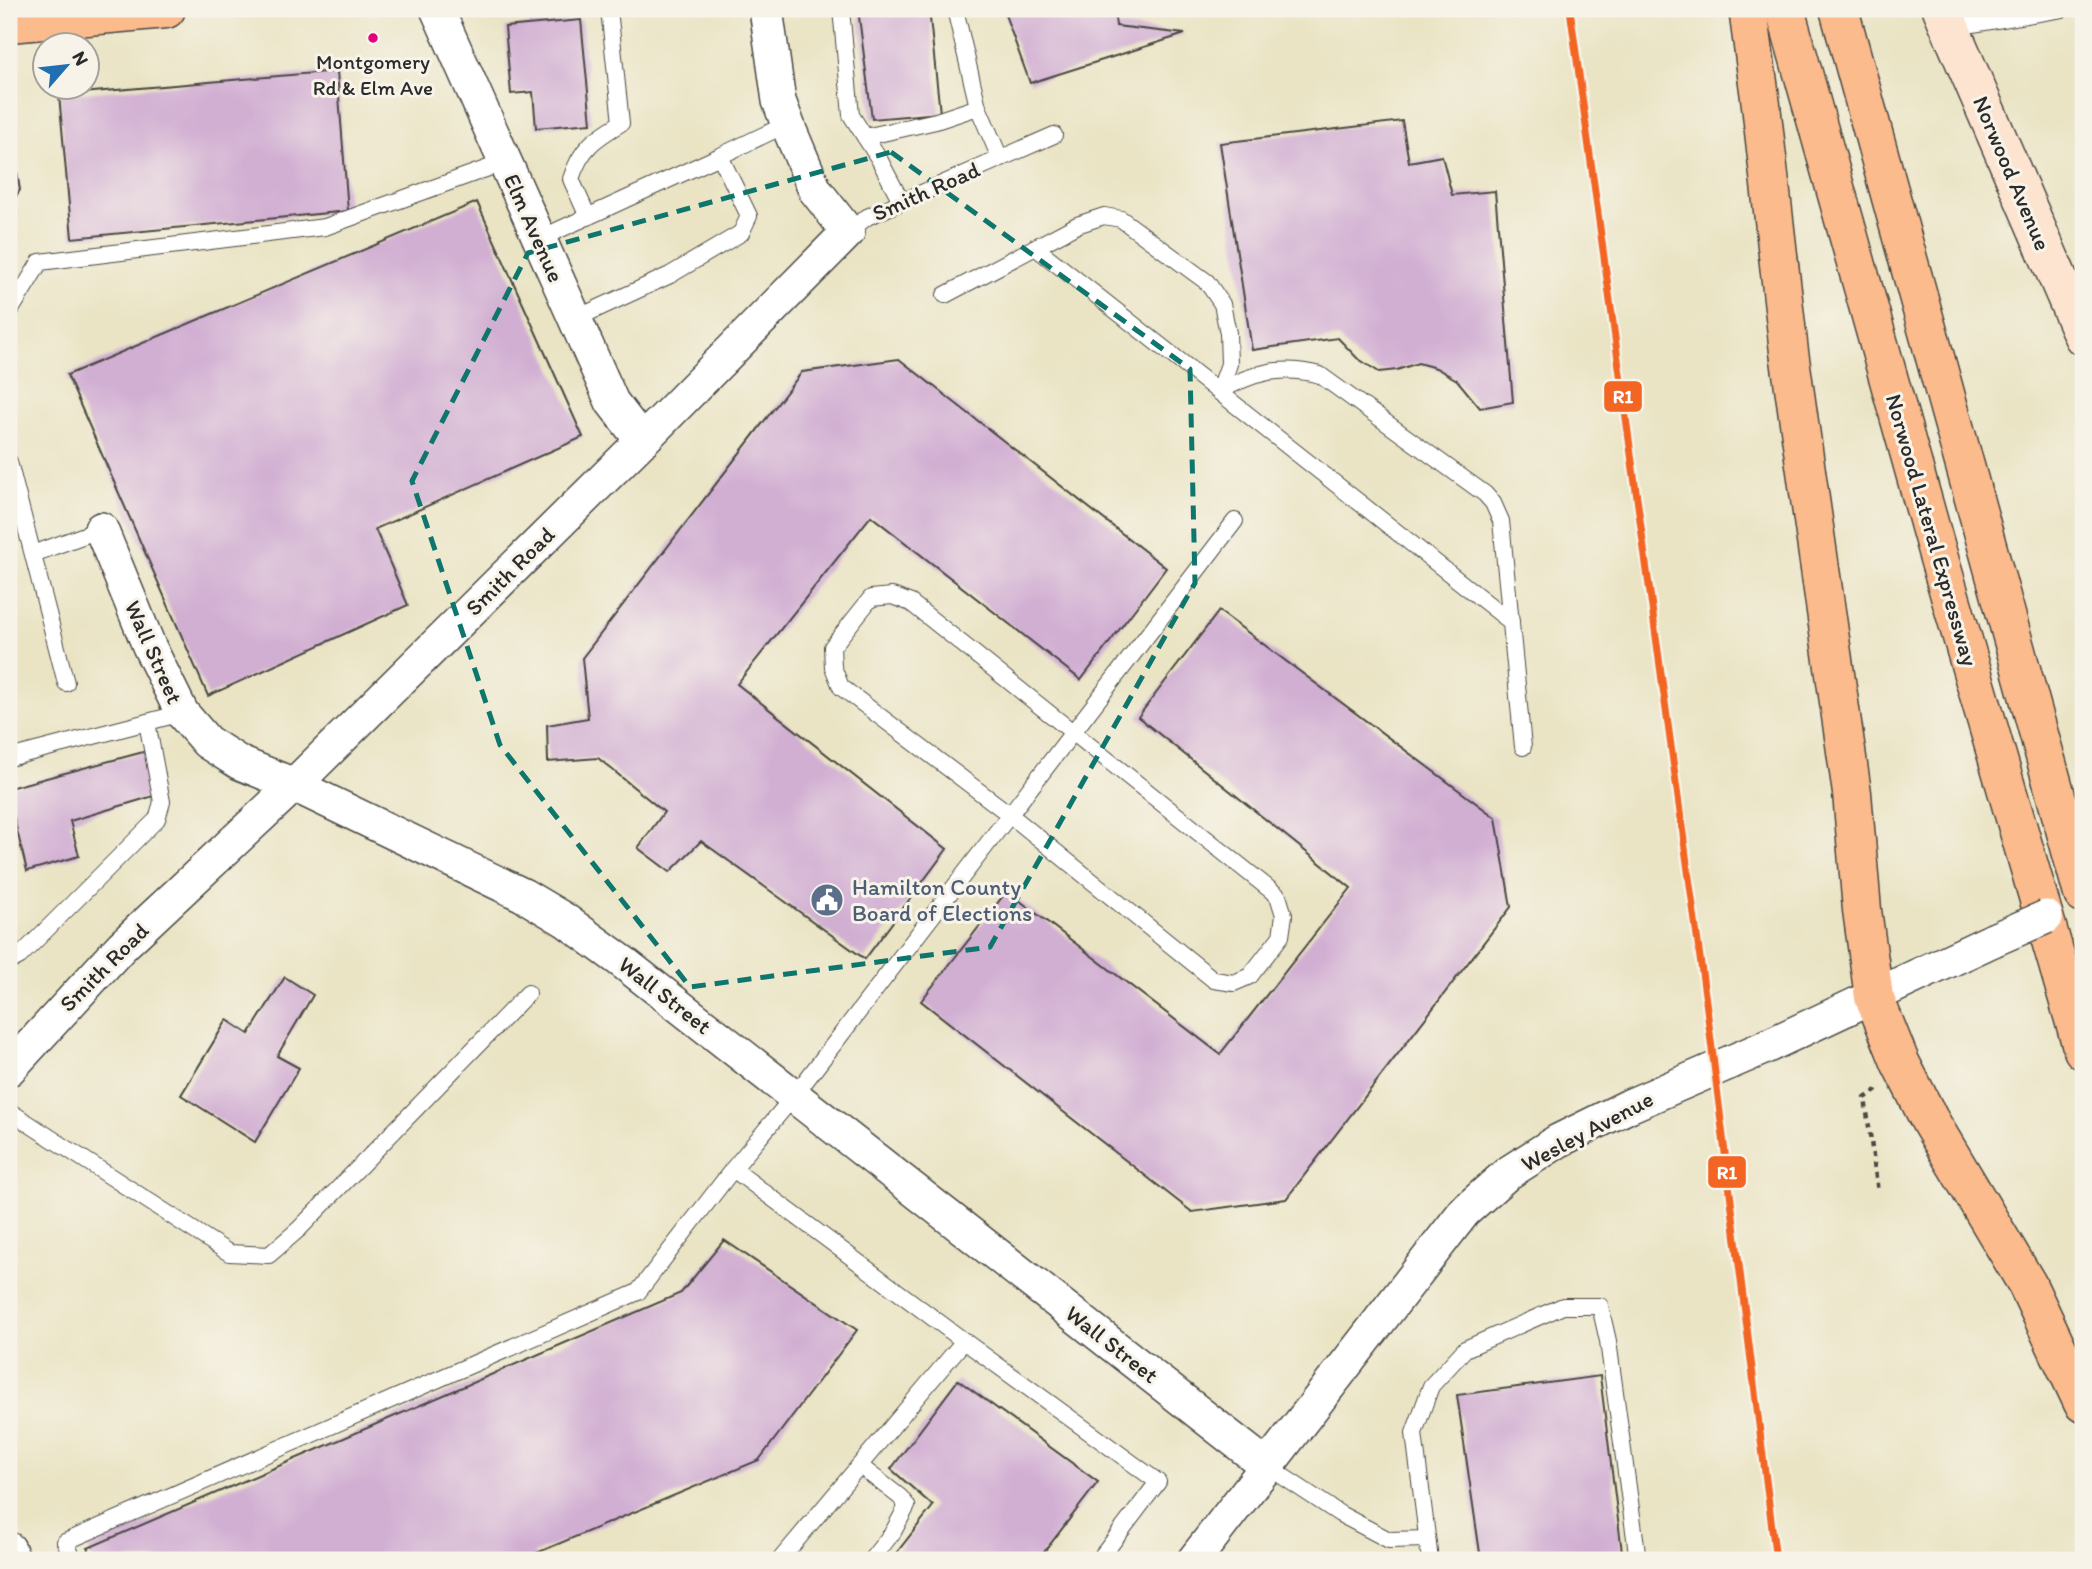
<svg xmlns="http://www.w3.org/2000/svg" width="2092" height="1569" font-family="Itim,sans-serif">
  <rect width="100%" height="100%" fill="#f7f3e8"/>
  <filter id="ink" filterUnits="userSpaceOnUse"><feTurbulence type="fractalNoise" baseFrequency=".0143" numOctaves="2"/><feDisplacementMap in="SourceGraphic" scale="14" xChannelSelector="R" yChannelSelector="G"/><feConvolveMatrix kernelMatrix="1 2 1 2 8 2 1 2 1" color-interpolation-filters="sRGB"/></filter>
  <filter id="wash" filterUnits="userSpaceOnUse"><feTurbulence type="fractalNoise" baseFrequency=".00686" numOctaves="4" result="noise"/><feDisplacementMap in="SourceGraphic" scale="28" xChannelSelector="R" yChannelSelector="G"/><feGaussianBlur stdDeviation="1.57" result="paint"/><feColorMatrix in="noise" values="0 0 0 0 0 0 0 0 0 0 0 0 0 0 0 0 0 1.4 0 .05"/><feComposite in="paint" operator="in"/></filter>
  <g filter="url(#wash)">
    <rect width="100%" height="100%" fill="#eae4c5"/>
    <g id="blocks">
      <g fill="#d1afd3">
        <path d="M 858,9 L 929,9 L 940,113 L 872,119 Z"/>
        <path d="M 1003,9 L 1114,9 L 1116,26 L 1185,34 L 1030,83 Z"/>
        <path d="M 581,20 L 591,123 L 536,128 L 533,92 L 511,94 L 505,27 Z"/>
        <path d="M 337,71 L 348,211 L 72,238 L 59,95 Z"/>
        <path d="M 1402,121 L 1409,162 L 1442,156 L 1452,195 L 1495,191 L 1513,402 L 1480,408 L 1457,380 L 1436,368 L 1418,363 L 1397,370 L 1379,372 L 1357,358 L 1338,338 L 1252,350 L 1220,143 Z"/>
        <path d="M 9,125 L 20,190 L 9,207 Z"/>
        <path d="M 477,202 L 583,437 L 375,529 L 408,605 L 208,696 L 67,375 Z"/>
        <path d="M 899,359 L 1166,568 L 1081,680 L 871,516 L 737,684 L 947,849 L 865,959 L 701,841 L 670,872 L 638,848 L 664,812 L 598,758 L 548,762 L 547,725 L 588,718 L 582,658 L 802,372 Z"/>
        <path d="M 1219,611 L 1496,818 L 1511,907 L 1286,1199 L 1192,1212 L 921,1001 L 1007,891 L 1220,1054 L 1351,888 L 1138,717 Z"/>
        <path d="M 147,751 L 157,795 L 70,821 L 79,856 L 27,871 L 9,798 L 9,788 Z"/>
        <path d="M 285,977 L 313,995 L 277,1056 L 299,1068 L 255,1142 L 181,1095 L 227,1020 L 249,1034 Z"/>
        <path d="M 724,1240 L 857,1330 L 759,1460 L 534,1554 L 536,1560 L 93,1560 L 88,1548 L 681,1293 Z"/>
        <path d="M 1600,1376 L 1623,1560 L 1481,1560 L 1457,1395 Z"/>
        <path d="M 958,1380 L 1098,1482 L 1038,1560 L 891,1560 L 933,1506 L 891,1469 Z"/>
      </g>
    </g>
  </g>
  <g filter="url(#ink)">
    <use href="#blocks" fill-opacity="0" stroke="#484742" stroke-width="2"/>
    <g fill="none" stroke-linecap="round" stroke-linejoin="round">
      <defs>
        <g id="lane">
          <path d="M 841,9 L 851,115 L 879,159 L 901,201"/>
          <path d="M 955,9 L 978,107"/>
          <path d="M 1949,28 L 2062,9"/>
          <path d="M 865,137 L 936,121 L 978,107 L 1000,158"/>
          <path d="M 720,156 L 787,124"/>
          <path d="M 588,217 L 571,179 C 581,148 594,139 621,123 L 609,9"/>
          <path d="M 848,232 L 867,217 L 1054,135"/>
          <path d="M 539,239 L 720,156 L 749,216 L 741,233 L 670,275 L 575,319"/>
          <path d="M 1035,247 L 1511,622"/>
          <path d="M 945,295 L 1077,225 L 1104,216 L 1121,219 L 1207,282 L 1222,304 L 1228,333 L 1229,364 L 1219,392 C 1253,372 1281,365 1320,375 L 1485,494 L 1493,503 L 1501,521 L 1523,747"/>
          <path d="M 9,313 L 40,262 L 325,227 L 505,162"/>
          <path d="M 9,462 L 66,683"/>
          <path d="M 33,554 L 101,529"/>
          <path d="M 892,596 L 911,603 L 1278,896 L 1284,915 L 1281,936 L 1250,976 L 1234,983 L 1214,980 L 1009,814 L 841,687 L 833,667 L 832,647 L 871,598 Z"/>
          <path d="M 9,758 L 182,713"/>
          <path d="M 9,962 L 20,956 L 157,819 L 162,802 L 147,722"/>
          <path d="M 9,1111 L 229,1253 L 269,1255 L 299,1229 L 528,993"/>
          <path d="M 733,1169 L 964,1341 L 780,1560"/>
          <path d="M 964,1341 L 1158,1482 L 1099,1560"/>
          <path d="M 860,1466 L 900,1497 L 907,1506 L 893,1532 L 871,1560"/>
          <path d="M 1267,1466 L 1340,1514 L 1389,1540 L 1427,1539"/>
          <path d="M 74,1560 L 65,1542 L 638,1292 L 733,1169 L 794,1096 L 1235,521"/>
          <path d="M 1430,1560 L 1414,1433 L 1431,1386 L 1465,1349 L 1563,1306 L 1600,1306 L 1608,1341 L 1638,1560"/>
        </g>
        <g id="street">
          <path d="M 437,9 L 612,402 L 642,441"/>
          <path d="M 101,529 L 149,646 L 182,713 L 207,742 L 240,763 L 294,785 L 523,895 L 565,920 L 624,963 L 1267,1466"/>
          <path d="M 9,1069 L 122,946 L 294,785 L 642,441 L 848,232 L 815,190 L 791,133 L 779,101 L 766,9"/>
          <path d="M 9,1549 L 13,1560"/>
          <path d="M 1194,1560 L 1464,1212 L 1508,1173 L 1558,1141 L 1629,1106 L 1761,1049 L 1993,940"/>
        </g>
        <path id="secondary" d="M 1942,9 L 2083,336"/>
        <path id="primary" d="M 9,23 L 166,9"/>
        <g id="highway">
          <path d="M 1748,9 L 1761,105 L 1789,352 L 1852,793 L 1862,910 L 1874,997 L 1900,1062 L 1930,1121 L 2027,1284 L 2083,1403"/>
          <path d="M 1785,9 L 1938,555 L 2083,1050"/>
          <path d="M 1839,9 L 2083,894"/>
        </g>
      </defs>
      <use href="#lane" stroke="#484742" stroke-width="18"/>
      <use href="#street" stroke="#484742" stroke-width="36"/>
      <use href="#secondary" stroke="#484742" stroke-width="41"/>
      <use href="#primary" stroke="#484742" stroke-width="41"/>
      <use href="#highway" stroke="#484742" stroke-width="41"/>
      <path stroke="#484742" stroke-width="4.5" stroke-dasharray="5 5" stroke-linecap="butt" d="M 1877,1090 L 1865,1098 L 1878,1192"/>
      <use href="#lane" stroke="#fff" stroke-width="16"/>
      <use href="#street" stroke="#fff" stroke-width="33"/>
      <use href="#secondary" stroke="#fde4d1" stroke-width="38"/>
      <use href="#primary" stroke="#fbbb8c" stroke-width="38"/>
      <use href="#highway" stroke="#fbbb8c" stroke-width="38"/>
      <defs>
        <path id="street-bridge" d="M 1993,940 L 2046,917"/>
      </defs>
      <use href="#street-bridge" stroke="#484742" stroke-width="36" stroke-linecap="butt"/>
      <use href="#street-bridge" stroke="#fff" stroke-width="33"/>
      <defs>
        <path id="rail-1" d="M 1570,9 L 1707,1009 L 1776,1560"/>
      </defs>
      <use href="#rail-1" stroke="#f7f3e8" stroke-width="12"/>
      <use href="#rail-1" stroke="#f26522" stroke-width="7"/>
    </g>
  </g>
  <path fill="none" stroke="#0f766e" stroke-width="5" stroke-dasharray="14 9" stroke-linejoin="round" d="M 891,152 L 1190,369 L 1195,583 L 990,947 L 690,987 L 500,745 L 412,481 L 528,253 Z"/>
  <defs>
    <symbol id="civic-disc" viewBox="-11 -11 22 22"><circle r="9.5" fill="#5c6f8a" stroke="#f7f3e8"/><path d="M-.6-6.5H3V-4.5H.6V-3L4-1V1h2V6H-6V1h2V-1L-.6-3ZM-1.2 2.5V6h2.4V2.5Z" fill="#fff"/></symbol>
  </defs>
  <g fill-rule="evenodd">
    <use href="#civic-disc" x="808" y="881" width="38" height="38"/>
  </g>
  <circle fill="#e5007d" stroke="#f7f3e8" stroke-width="2.5" cx="373" cy="38" r="6"/>
  <g text-anchor="middle" stroke-width="6" stroke-linejoin="round" paint-order="stroke">
    <g font-size="21" fill="#2b2b2b" stroke="#f7f3e8">
      <text x="373" y="69">Montgomery<tspan x="373" dy="26">Rd &amp; Elm Ave</tspan></text>
    </g>
    <g font-size="23" fill="#2b2b2b" stroke="#f7f3e8">
      <text transform="translate(2012 173) rotate(67)" y="8">Norwood Avenue</text>
      <text transform="translate(926 191) rotate(-24)" y="8">Smith Road</text>
      <text transform="translate(534 228) rotate(66)" y="8">Elm Avenue</text>
      <text transform="translate(1932 530) rotate(74)" y="8">Norwood Lateral Expressway</text>
      <text transform="translate(510 571) rotate(-45)" y="8">Smith Road</text>
      <text transform="translate(154 652) rotate(66)" y="8">Wall Street</text>
      <text transform="translate(104 967) rotate(-45)" y="8">Smith Road</text>
      <text transform="translate(665 995) rotate(38)" y="8">Wall Street</text>
      <text transform="translate(1587 1131) rotate(-28)" y="8">Wesley Avenue</text>
      <text transform="translate(1112 1344) rotate(38)" y="8">Wall Street</text>
    </g>
    <g font-size="23" fill="#4e5e75" stroke="#f7f3e8" text-anchor="start">
      <text x="852" y="895">Hamilton County<tspan x="852" dy="26">Board of Elections</tspan></text>
    </g>
  </g>
  <g stroke="#f7f3e8" stroke-width="2.5">
    <rect x="1603" y="380" width="40" height="33" rx="7" fill="#f26522"/>
    <rect x="1707" y="1155" width="40" height="34" rx="7" fill="#f26522"/>
  </g>
  <g font-size="19" text-anchor="middle" font-weight="bold" fill="#fff">
    <text x="1623" y="403">R1</text>
    <text x="1727" y="1179">R1</text>
  </g>
  <rect width="2092" height="1569" fill="none" stroke="#f7f3e8" stroke-width="35"/>
  <g transform="translate(66 66) rotate(62)"><circle r="33" fill="#f7f3e8" stroke="#a5a39c" stroke-width="2"/>
  <path d="M0-5L12 26L0 18L-12 26Z" fill="#1f6fb2"/>
  <text y="-10" font-size="19" font-weight="bold" text-anchor="middle" fill="#2b2b2b">N</text>
  </g>
</svg>
